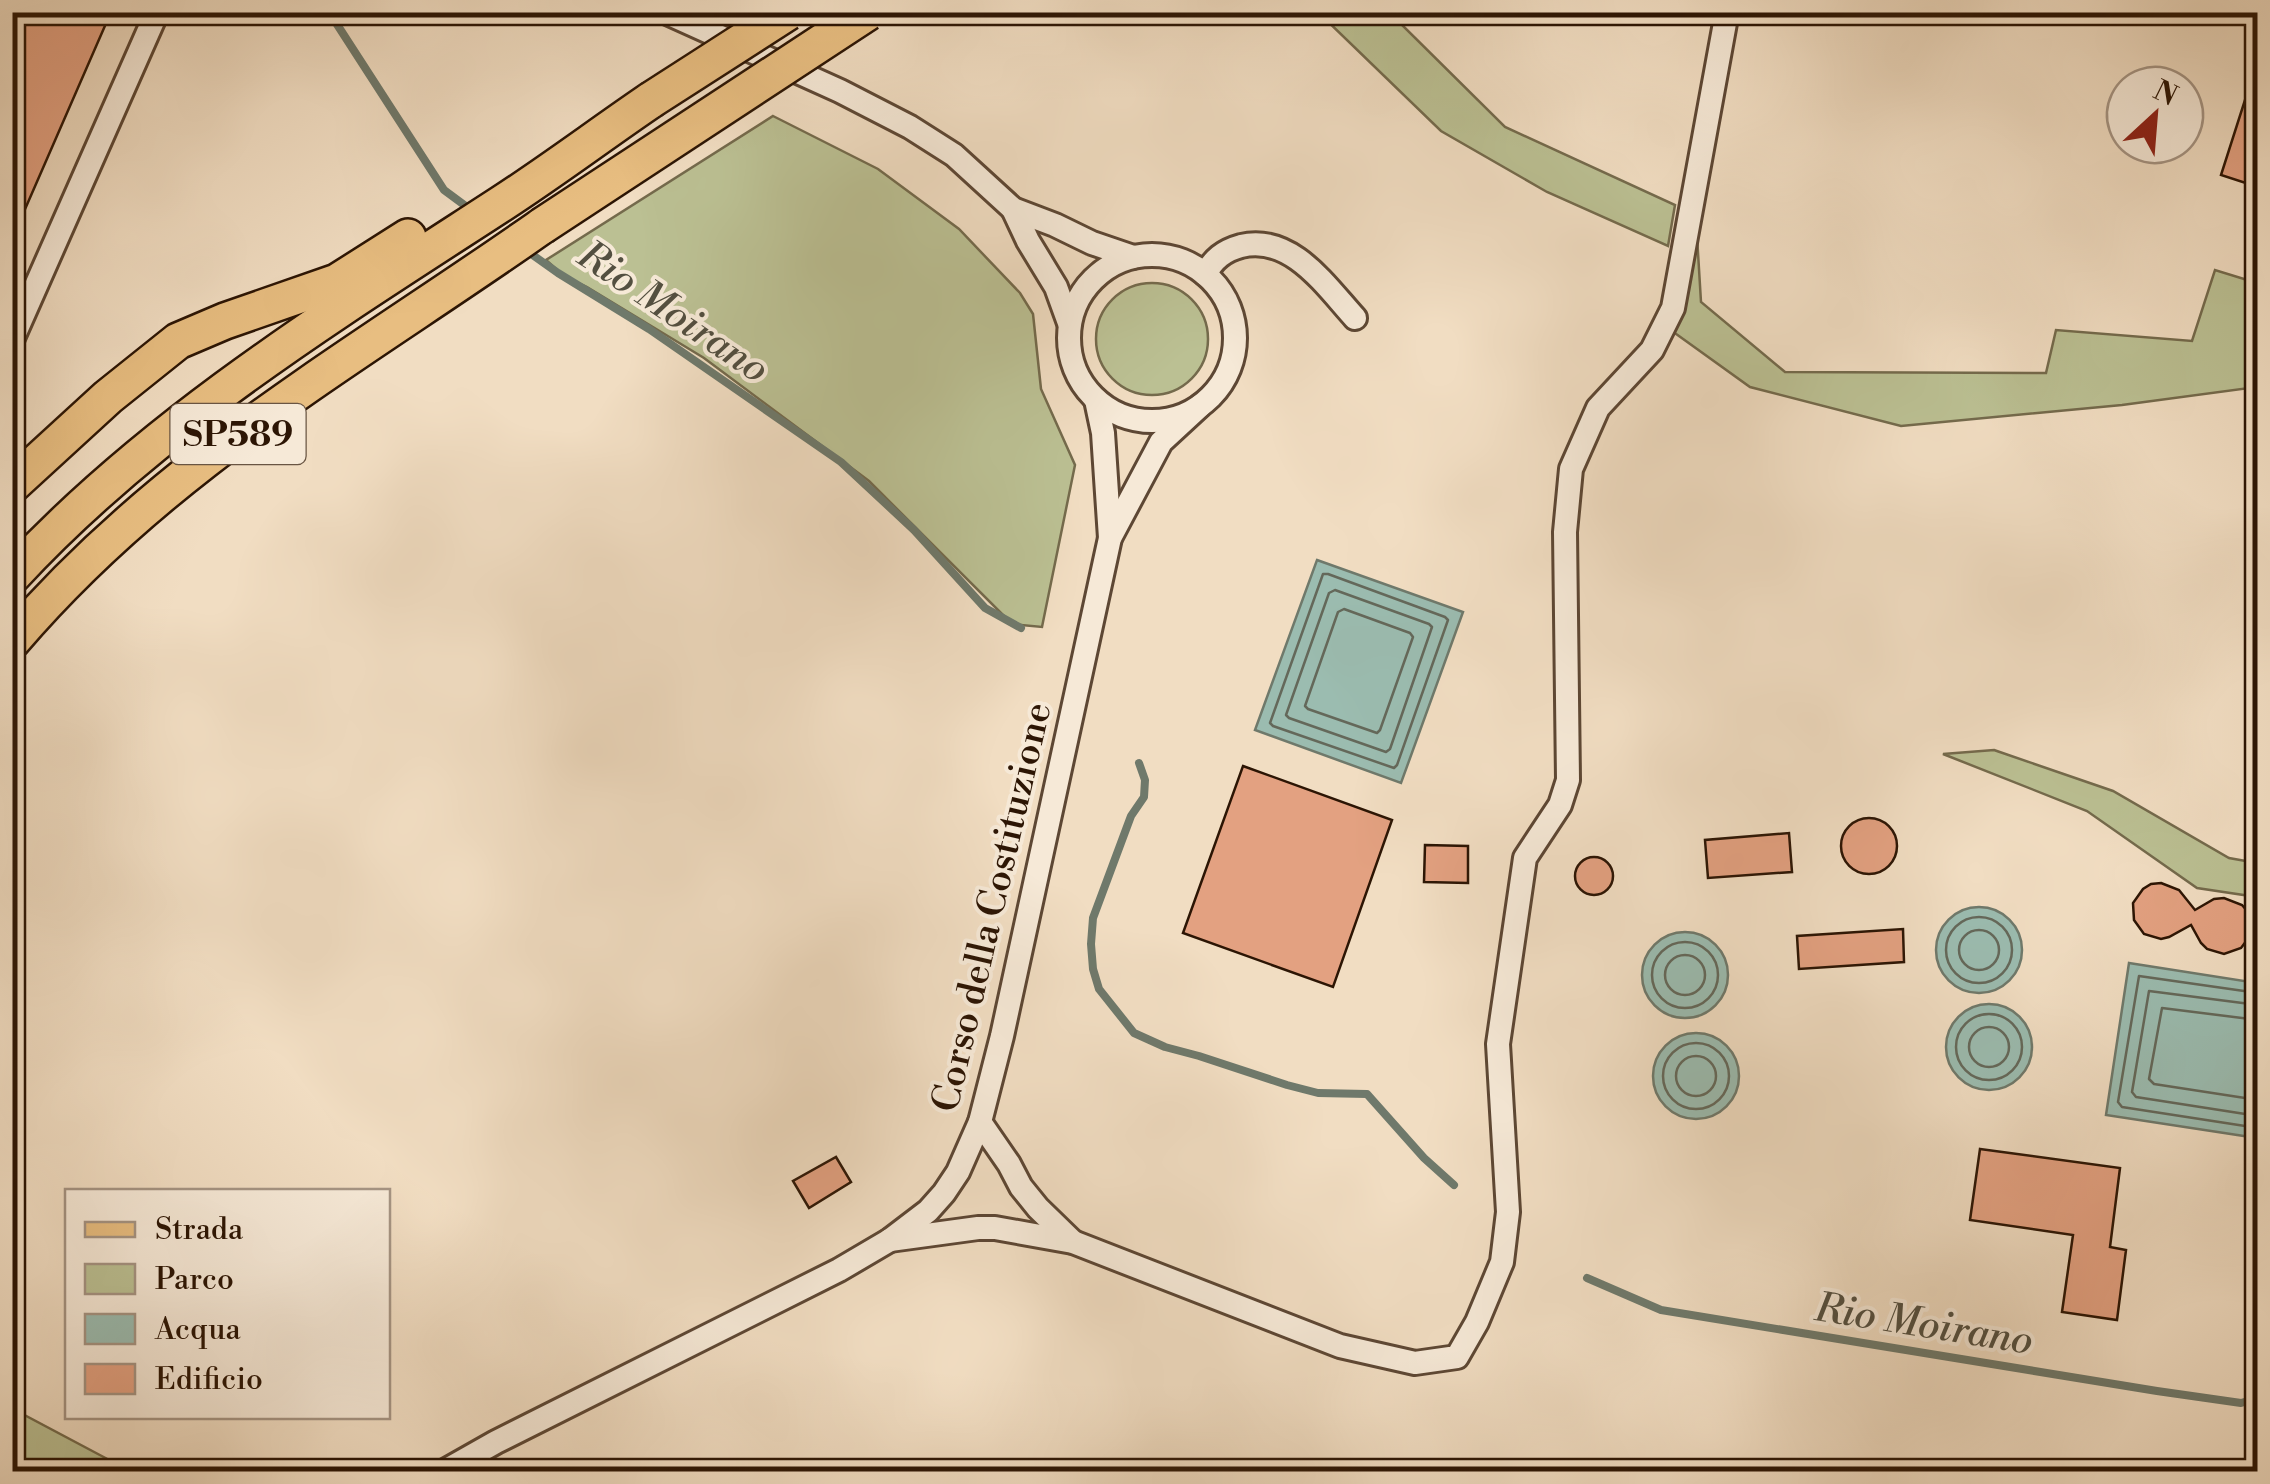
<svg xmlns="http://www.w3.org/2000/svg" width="2270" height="1484" font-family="'Libre Bodoni',serif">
  <rect width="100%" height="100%" fill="#f1ddc2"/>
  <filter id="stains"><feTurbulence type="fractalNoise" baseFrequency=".002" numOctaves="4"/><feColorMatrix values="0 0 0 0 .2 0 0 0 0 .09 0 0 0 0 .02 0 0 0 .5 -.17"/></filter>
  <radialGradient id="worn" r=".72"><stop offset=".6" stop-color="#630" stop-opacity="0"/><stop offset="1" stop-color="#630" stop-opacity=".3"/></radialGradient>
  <g fill="#bbc093" stroke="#746a4c" stroke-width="2.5">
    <path d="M 1319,13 L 1390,13 L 1505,127 L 1675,205 L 1668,246 L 1547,192 L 1441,131 Z"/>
    <path d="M 773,116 L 878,169 L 959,229 L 1020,293 L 1033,314 L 1041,389 L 1075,465 L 1042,627 L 1012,624 L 869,481 L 704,358 L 587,287 L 564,276 L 546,260 Z"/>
    <path d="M 1697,236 L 1701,302 L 1785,372 L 2046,373 L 2056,330 L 2192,341 L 2215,270 L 2257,283 L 2257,387 L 2122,405 L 1901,426 L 1750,387 L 1672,331 Z"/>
    <circle cx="1152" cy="339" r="56"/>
    <path d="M 1994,750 L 2113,791 L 2229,858 L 2257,863 L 2257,897 L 2197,888 L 2087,811 L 1943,754 Z"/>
    <path d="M 12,1409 L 13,1409 L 130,1471 L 13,1471 Z"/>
  </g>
  <g fill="#9bbcb0" stroke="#6f796b" stroke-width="2.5">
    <path d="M 1317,560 L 1463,612 L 1401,783 L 1255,730 Z"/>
    <circle cx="1979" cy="950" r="43"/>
    <circle cx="1685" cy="975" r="43"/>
    <path d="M 2129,963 L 2257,983 L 2257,1138 L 2106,1115 Z"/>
    <circle cx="1989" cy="1047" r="43"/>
    <circle cx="1696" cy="1076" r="43"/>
  </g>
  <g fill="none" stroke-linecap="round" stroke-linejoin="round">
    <g stroke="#64685a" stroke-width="2.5">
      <path d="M 1323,574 L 1328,574 L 1445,617 L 1448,620 L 1397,765 L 1394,768 L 1273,726 L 1270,723 Z"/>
      <path d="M 1335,590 L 1429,624 L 1432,627 L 1390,749 L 1386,752 L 1289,718 L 1286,715 L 1329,593 Z"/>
      <path d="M 1344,609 L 1410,633 L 1413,637 L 1380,730 L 1377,733 L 1308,709 L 1305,706 L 1338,612 Z"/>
      <circle cx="1979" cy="950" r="33"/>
      <circle cx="1979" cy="950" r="20"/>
      <circle cx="1685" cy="975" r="33"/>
      <circle cx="1685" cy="975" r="20"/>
      <path d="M 2258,993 L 2139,976 L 2118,1102 L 2122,1107 L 2258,1128"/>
      <path d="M 2258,1005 L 2149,991 L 2132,1092 L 2136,1097 L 2258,1116"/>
      <circle cx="1989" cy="1047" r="33"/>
      <path d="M 2258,1020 L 2162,1008 L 2149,1079 L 2154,1084 L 2258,1100"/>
      <circle cx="1989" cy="1047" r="20"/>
      <circle cx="1696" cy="1076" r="33"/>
      <circle cx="1696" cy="1076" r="20"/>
    </g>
    <g stroke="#6f796b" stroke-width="8">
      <path d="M 329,12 L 444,190 L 471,210"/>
      <path d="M 527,251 L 558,273 L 649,329 L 841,462 L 914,530 L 985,608 L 1021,628"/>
      <path d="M 1139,763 L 1145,780 L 1144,797 L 1131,816 L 1093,918 L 1091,944 L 1093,969 L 1099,989 L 1134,1033 L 1165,1047 L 1199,1056 L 1287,1085 L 1318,1093 L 1367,1094 L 1424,1158 L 1454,1185"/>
      <path d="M 1587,1278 L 1661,1310 L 2157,1391 L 2241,1403 L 2258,1398"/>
    </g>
  </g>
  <g fill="#e3a181" stroke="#2c1504" stroke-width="2.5">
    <path d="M 12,12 L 111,12 L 12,239 Z"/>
    <path d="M 2253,75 L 2258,76 L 2258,187 L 2221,175 Z"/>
    <path d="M 1243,766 L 1392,820 L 1333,987 L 1183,933 Z"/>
    <circle cx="1869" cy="846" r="28"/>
    <path d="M 1789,833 L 1792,872 L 1708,878 L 1705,840 Z"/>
    <path d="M 1425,845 L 1468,846 L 1468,883 L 1424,882 Z"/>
    <circle cx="1594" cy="876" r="19"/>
    <path d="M 2161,883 L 2179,890 L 2195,910 L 2214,899 L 2224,898 L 2242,905 L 2248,912 L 2251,921 L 2251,931 L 2247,940 L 2241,948 L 2224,954 L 2207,949 L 2201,943 L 2191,925 L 2169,937 L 2161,939 L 2144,934 L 2134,920 L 2133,903 L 2143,889 L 2151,884 Z"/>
    <path d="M 1903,929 L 1904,962 L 1799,969 L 1797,936 Z"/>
    <path d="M 1980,1149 L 2120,1168 L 2110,1247 L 2126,1250 L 2117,1320 L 2062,1312 L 2073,1235 L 1970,1220 Z"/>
    <path d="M 836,1157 L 851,1182 L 809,1208 L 793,1181 Z"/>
  </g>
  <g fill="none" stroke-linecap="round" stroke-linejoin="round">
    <defs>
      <g id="street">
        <path d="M 665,12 L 840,91 L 910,127 L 954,155 L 1013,209 L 1055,225 L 1092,243 L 1133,257"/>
        <path d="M 1013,209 L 1028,241 L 1056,287 L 1069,323"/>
        <circle cx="1152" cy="338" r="83"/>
        <path d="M 1205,274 C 1214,259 1223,251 1241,246 C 1291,234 1325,285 1355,318"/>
        <path d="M 12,340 L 157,12"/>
        <path d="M 1096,400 L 1103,433 L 1110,538"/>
        <path d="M 980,1122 L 1009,1164 L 1021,1187 L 1038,1208 L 1073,1242"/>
        <path d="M 890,1240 L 978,1228 L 995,1228 L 1073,1242 L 1340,1346 L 1415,1363 L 1457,1357 L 1477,1322 L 1502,1262 L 1508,1212 L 1498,1044 L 1525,858 L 1560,805 L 1568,780 L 1565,532 L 1571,469 L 1598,408 L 1652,350 L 1673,308 L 1727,12"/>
        <path d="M 443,1472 L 496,1442 L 839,1270 L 890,1240 L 928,1211 L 944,1193 L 958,1172 L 980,1122 L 1002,1036 L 1110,538 L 1161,442 L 1200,406"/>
      </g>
      <g id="primary">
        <path d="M 12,485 L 108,397 L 178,341 L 225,321 L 337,282 L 408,237"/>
        <path d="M 12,576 C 152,425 330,315 501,204 C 552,171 601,134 651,100"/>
        <path d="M 12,641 C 164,463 354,358 542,226"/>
      </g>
    </defs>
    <use href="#street" stroke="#5d4734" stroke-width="28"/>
    <use href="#primary" stroke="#2c1504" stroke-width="40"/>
    <use href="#street" stroke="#f6e9d7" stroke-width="22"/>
    <use href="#primary" stroke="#e8be81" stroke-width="35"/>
    <defs>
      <g id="primary-bridge">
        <path d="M 651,100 L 788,12"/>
        <path d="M 542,226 L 868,12"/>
      </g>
    </defs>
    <use href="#primary-bridge" stroke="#2c1504" stroke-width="40" stroke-linecap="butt"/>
    <use href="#primary-bridge" stroke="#e8be81" stroke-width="35"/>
  </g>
  <g text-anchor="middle" stroke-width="8" stroke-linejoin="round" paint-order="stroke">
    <rect fill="#f6e9d7" stroke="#695543" stroke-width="2.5" x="170.5" y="404" width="135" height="60" rx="8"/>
    <g font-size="35" font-weight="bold" fill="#2c1504">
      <text x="238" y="446">SP589</text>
    </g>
    <g font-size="38" fill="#2c1504" stroke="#f6e9d7">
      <text transform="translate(991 907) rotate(-77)" y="13">Corso della Costituzione</text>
    </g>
    <g font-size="40" font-style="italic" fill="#534f40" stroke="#f6e9d7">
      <text transform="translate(674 311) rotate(34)" y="14">Rio Moirano</text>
      <text transform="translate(1924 1323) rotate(9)" y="14">Rio Moirano</text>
    </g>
  </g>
  <rect width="2270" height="1484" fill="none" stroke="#f1ddc2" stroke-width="50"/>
  <rect x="15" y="15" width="2240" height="1454" fill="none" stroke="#2c1504" stroke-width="5"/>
  <rect x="25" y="25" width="2220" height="1434" fill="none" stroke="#2c1504" stroke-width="2.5"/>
  <rect x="65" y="1189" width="325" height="230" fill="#f6e9d7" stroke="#a59483" stroke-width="2.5"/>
  <rect x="85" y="1222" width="50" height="15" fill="#e8be81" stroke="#a59483" stroke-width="2.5"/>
  <text x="155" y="1239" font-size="30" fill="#2c1504">Strada</text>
  <rect x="85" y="1264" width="50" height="30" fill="#bbc093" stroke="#a59483" stroke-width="2.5"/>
  <text x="155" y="1289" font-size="30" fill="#2c1504">Parco</text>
  <rect x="85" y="1314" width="50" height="30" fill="#9bbcb0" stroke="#a59483" stroke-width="2.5"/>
  <text x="155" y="1339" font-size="30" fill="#2c1504">Acqua</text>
  <rect x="85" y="1364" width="50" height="30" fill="#e3a181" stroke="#a59483" stroke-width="2.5"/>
  <text x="155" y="1389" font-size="30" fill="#2c1504">Edificio</text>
  <g transform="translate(2155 115) rotate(26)"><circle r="48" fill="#f6e9d7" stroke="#a59483" stroke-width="2.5"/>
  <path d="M0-8L18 38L0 25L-18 38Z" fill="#8f2418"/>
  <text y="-15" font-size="28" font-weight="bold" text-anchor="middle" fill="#2c1504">N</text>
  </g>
  <rect width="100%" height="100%" filter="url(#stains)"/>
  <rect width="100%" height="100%" fill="url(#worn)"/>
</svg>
